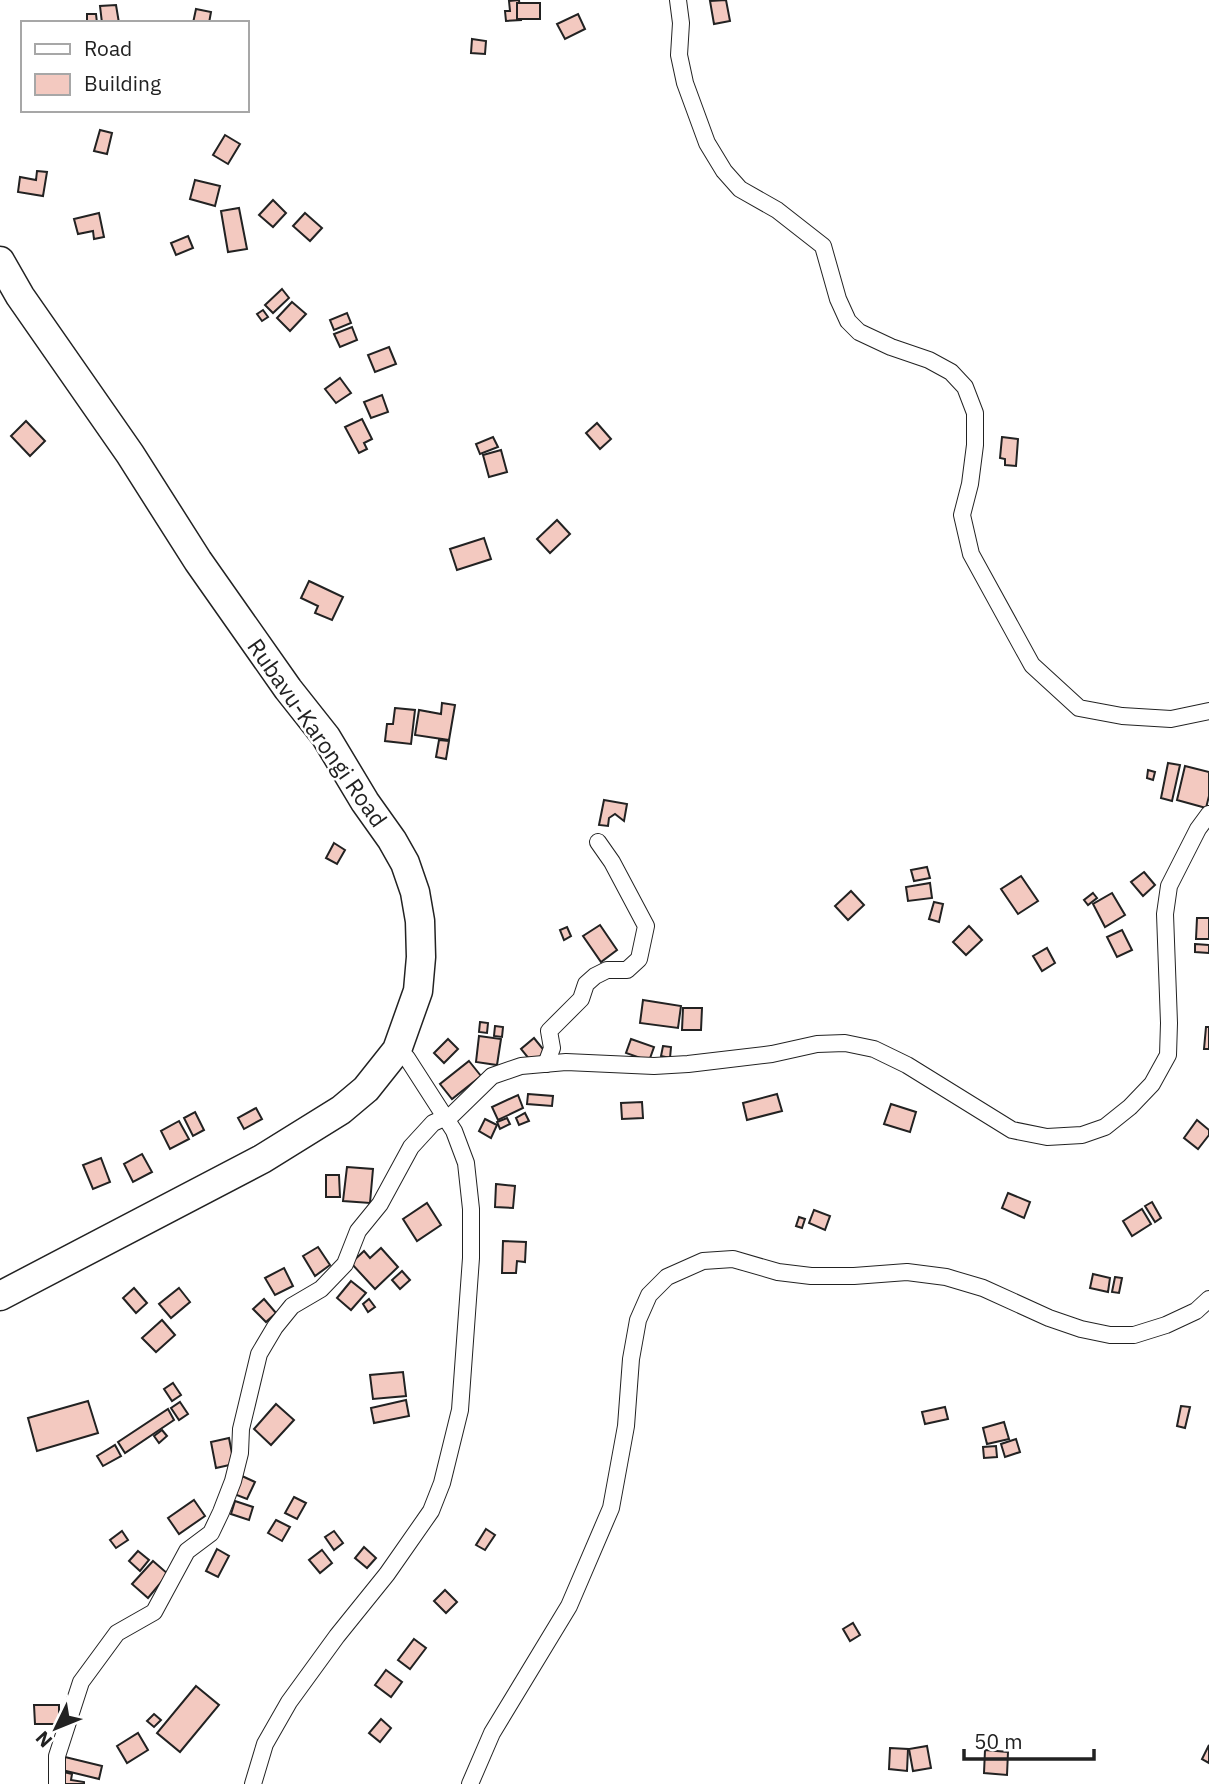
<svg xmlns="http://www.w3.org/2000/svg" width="1209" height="1784" font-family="'IBM Plex Sans',sans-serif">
  <rect width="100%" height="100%" fill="#fff"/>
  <g fill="#f3c9c0" stroke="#222" stroke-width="2">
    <path d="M 519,0 L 521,20 L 506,21 L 505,11 L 510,11 L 509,1 Z"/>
    <path d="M 726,0 L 730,21 L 714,24 L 710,1 Z"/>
    <rect x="517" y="3" width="23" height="16"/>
    <path d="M 116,5 L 119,23 L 102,23 L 100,6 Z"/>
    <path d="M 196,9 L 211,12 L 209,23 L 193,23 Z"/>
    <path d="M 87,14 L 96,14 L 97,23 L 87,23 Z"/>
    <path d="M 578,14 L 585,29 L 565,39 L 557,24 Z"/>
    <path d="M 472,39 L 486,41 L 485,54 L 471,53 Z"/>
    <path d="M 100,130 L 112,133 L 107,154 L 94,151 Z"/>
    <path d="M 225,135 L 240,144 L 228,164 L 213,155 Z"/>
    <path d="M 37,171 L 47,172 L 43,196 L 18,192 L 20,177 L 36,180 Z"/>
    <path d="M 195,180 L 220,186 L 215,206 L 190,199 Z"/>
    <path d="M 273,200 L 286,213 L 273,227 L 259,215 Z"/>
    <path d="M 239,208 L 247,249 L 228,252 L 221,211 Z"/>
    <path d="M 99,213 L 104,237 L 94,239 L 93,231 L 78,234 L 74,219 Z"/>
    <path d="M 305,213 L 322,228 L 310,241 L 293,226 Z"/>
    <path d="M 188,236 L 193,248 L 176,255 L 171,243 Z"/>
    <path d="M 282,289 L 289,298 L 273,313 L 265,305 Z"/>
    <path d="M 292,302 L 306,314 L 290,331 L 277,318 Z"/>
    <path d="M 263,310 L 268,317 L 262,321 L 257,314 Z"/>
    <path d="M 347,313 L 351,323 L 334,330 L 330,320 Z"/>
    <path d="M 352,327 L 357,340 L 340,347 L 334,334 Z"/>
    <path d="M 389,347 L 396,364 L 375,372 L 368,355 Z"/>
    <path d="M 340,378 L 351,393 L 336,403 L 325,389 Z"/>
    <path d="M 382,395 L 388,412 L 371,418 L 364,402 Z"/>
    <path d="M 362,419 L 372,439 L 364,443 L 367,449 L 359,453 L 345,427 Z"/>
    <path d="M 26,421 L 45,441 L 30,456 L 11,436 Z"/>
    <path d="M 597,423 L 611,439 L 600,449 L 586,433 Z"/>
    <path d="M 493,437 L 498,447 L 480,454 L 476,444 Z"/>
    <path d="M 1002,437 L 1018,439 L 1016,466 L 1005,465 L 1005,459 L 1000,458 Z"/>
    <path d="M 501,450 L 507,472 L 489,477 L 483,455 Z"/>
    <path d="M 557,520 L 570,534 L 550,553 L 537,539 Z"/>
    <path d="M 484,538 L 491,559 L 457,570 L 450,549 Z"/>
    <path d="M 309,581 L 343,597 L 332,620 L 315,613 L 318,606 L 301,598 Z"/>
    <path d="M 442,703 L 455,705 L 449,740 L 415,735 L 419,710 L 441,714 Z"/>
    <path d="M 395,708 L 415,710 L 411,744 L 385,741 L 387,724 L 393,724 Z"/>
    <path d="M 439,740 L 449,741 L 446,759 L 436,757 Z"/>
    <path d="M 1168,763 L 1180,765 L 1172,801 L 1161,798 Z"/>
    <path d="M 1185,766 L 1209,772 L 1209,796 L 1206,808 L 1177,800 Z"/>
    <path d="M 1148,770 L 1155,772 L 1153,780 L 1147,778 Z"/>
    <path d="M 604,800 L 627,804 L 624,821 L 615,814 L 609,818 L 608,826 L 599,825 Z"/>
    <path d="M 334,843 L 345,850 L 337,864 L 326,858 Z"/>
    <path d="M 927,867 L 930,878 L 914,881 L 911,870 Z"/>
    <path d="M 1144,872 L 1155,885 L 1143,896 L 1131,882 Z"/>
    <path d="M 1021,876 L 1038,901 L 1018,914 L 1001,889 Z"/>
    <path d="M 930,883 L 932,898 L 908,901 L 906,887 Z"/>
    <path d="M 851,891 L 864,905 L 848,920 L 835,906 Z"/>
    <path d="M 1093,893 L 1097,898 L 1088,905 L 1084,900 Z"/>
    <path d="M 1112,893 L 1125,915 L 1105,927 L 1093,904 Z"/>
    <path d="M 934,902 L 943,904 L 939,922 L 929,919 Z"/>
    <path d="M 1197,918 L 1209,918 L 1209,939 L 1196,939 Z"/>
    <path d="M 600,925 L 617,950 L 601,962 L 583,936 Z"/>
    <path d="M 969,926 L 982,940 L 966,955 L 953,942 Z"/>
    <path d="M 567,927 L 571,936 L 564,940 L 560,930 Z"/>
    <path d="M 1122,930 L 1132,950 L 1117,957 L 1107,937 Z"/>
    <path d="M 1195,944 L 1209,945 L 1209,953 L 1195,952 Z"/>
    <path d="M 1047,948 L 1055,963 L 1042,971 L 1033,956 Z"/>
    <path d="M 643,1000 L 681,1006 L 678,1028 L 640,1023 Z"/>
    <path d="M 683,1008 L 702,1008 L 701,1030 L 682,1030 Z"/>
    <path d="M 480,1022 L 488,1023 L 487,1033 L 479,1032 Z"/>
    <path d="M 495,1026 L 503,1027 L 502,1037 L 494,1036 Z"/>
    <path d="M 1206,1027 L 1209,1027 L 1209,1049 L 1204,1049 Z"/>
    <path d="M 479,1036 L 501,1039 L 497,1065 L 476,1062 Z"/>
    <path d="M 534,1038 L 547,1054 L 534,1065 L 521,1049 Z"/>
    <path d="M 448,1039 L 458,1049 L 444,1063 L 434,1053 Z"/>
    <path d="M 631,1039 L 654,1047 L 649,1061 L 626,1053 Z"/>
    <path d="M 663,1046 L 671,1047 L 670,1058 L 661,1056 Z"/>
    <path d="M 469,1061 L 481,1076 L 452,1099 L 440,1084 Z"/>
    <path d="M 528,1094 L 553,1096 L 552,1106 L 527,1104 Z"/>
    <path d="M 777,1094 L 782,1111 L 747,1120 L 743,1103 Z"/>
    <path d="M 518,1095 L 523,1108 L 498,1120 L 492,1107 Z"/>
    <path d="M 642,1102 L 643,1118 L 622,1119 L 621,1103 Z"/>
    <path d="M 891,1104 L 916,1112 L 910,1132 L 884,1124 Z"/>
    <path d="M 256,1108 L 262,1119 L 244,1129 L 238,1118 Z"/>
    <path d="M 195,1112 L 204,1130 L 193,1136 L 184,1118 Z"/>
    <path d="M 525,1113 L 529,1121 L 519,1125 L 516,1118 Z"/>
    <path d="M 507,1118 L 510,1124 L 500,1129 L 497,1122 Z"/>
    <path d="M 485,1119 L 497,1125 L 491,1138 L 479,1131 Z"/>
    <path d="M 1197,1120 L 1209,1130 L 1209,1135 L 1198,1149 L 1184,1138 Z"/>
    <path d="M 179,1121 L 189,1139 L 170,1149 L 161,1131 Z"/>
    <path d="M 142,1154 L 152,1172 L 133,1182 L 124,1164 Z"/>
    <path d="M 101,1158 L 110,1182 L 93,1189 L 83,1165 Z"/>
    <path d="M 347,1167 L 373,1169 L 370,1203 L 343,1201 Z"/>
    <path d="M 326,1175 L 339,1175 L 340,1197 L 326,1197 Z"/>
    <path d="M 496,1184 L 515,1186 L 513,1208 L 495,1207 Z"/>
    <path d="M 1008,1193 L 1030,1202 L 1024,1218 L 1002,1208 Z"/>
    <path d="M 1152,1202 L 1161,1218 L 1155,1222 L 1145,1206 Z"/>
    <path d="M 427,1203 L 441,1225 L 417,1241 L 403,1219 Z"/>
    <path d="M 1142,1209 L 1151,1224 L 1132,1236 L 1123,1221 Z"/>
    <path d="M 814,1210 L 830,1216 L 825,1230 L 809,1223 Z"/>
    <path d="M 799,1217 L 805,1219 L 802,1228 L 796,1226 Z"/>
    <path d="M 503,1241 L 526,1242 L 525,1262 L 517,1261 L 516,1273 L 502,1273 Z"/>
    <path d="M 318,1247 L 330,1265 L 315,1276 L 303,1256 Z"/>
    <path d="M 381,1248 L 398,1267 L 375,1289 L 351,1263 L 364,1251 L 370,1258 Z"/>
    <path d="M 284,1268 L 293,1286 L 275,1295 L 265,1278 Z"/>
    <path d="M 402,1271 L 410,1280 L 400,1289 L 392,1280 Z"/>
    <path d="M 1093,1274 L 1110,1278 L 1108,1292 L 1090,1288 Z"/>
    <path d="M 1115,1277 L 1122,1278 L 1119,1293 L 1112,1292 Z"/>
    <path d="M 351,1281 L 366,1293 L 351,1310 L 337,1298 Z"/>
    <path d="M 134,1288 L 147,1303 L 136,1313 L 123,1298 Z"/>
    <path d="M 179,1288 L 190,1302 L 171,1318 L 159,1304 Z"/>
    <path d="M 264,1299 L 276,1313 L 266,1322 L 253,1309 Z"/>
    <path d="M 369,1299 L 375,1307 L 368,1312 L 363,1304 Z"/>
    <path d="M 162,1320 L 175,1335 L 156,1352 L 142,1338 Z"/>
    <path d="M 403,1372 L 406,1396 L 373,1399 L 370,1375 Z"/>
    <path d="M 173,1383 L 181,1395 L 172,1401 L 164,1389 Z"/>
    <path d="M 406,1400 L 409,1416 L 374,1423 L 371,1408 Z"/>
    <path d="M 88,1401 L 98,1433 L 37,1451 L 28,1418 Z"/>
    <path d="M 180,1402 L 188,1414 L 179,1420 L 171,1408 Z"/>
    <path d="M 276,1404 L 294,1420 L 271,1445 L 254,1429 Z"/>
    <path d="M 1181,1406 L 1190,1407 L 1185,1428 L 1177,1426 Z"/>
    <path d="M 945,1407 L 948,1419 L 925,1424 L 922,1412 Z"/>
    <path d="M 168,1409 L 174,1420 L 125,1453 L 118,1442 Z"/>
    <path d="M 1004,1422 L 1009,1439 L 987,1444 L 983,1428 Z"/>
    <path d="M 162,1430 L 167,1436 L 159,1443 L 154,1436 Z"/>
    <path d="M 229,1438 L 234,1464 L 216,1468 L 211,1442 Z"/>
    <path d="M 1016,1439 L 1020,1452 L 1005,1457 L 1001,1444 Z"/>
    <path d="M 115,1445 L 121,1456 L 103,1466 L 97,1456 Z"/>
    <path d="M 996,1446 L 997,1457 L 984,1458 L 983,1447 Z"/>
    <path d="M 242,1476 L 255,1482 L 247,1499 L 234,1494 Z"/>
    <path d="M 294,1497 L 306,1503 L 297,1519 L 285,1513 Z"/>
    <path d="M 194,1500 L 205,1516 L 179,1534 L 168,1518 Z"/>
    <path d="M 235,1501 L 253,1507 L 249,1520 L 231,1514 Z"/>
    <path d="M 276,1520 L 290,1527 L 282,1541 L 268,1533 Z"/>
    <path d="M 486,1529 L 495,1535 L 485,1550 L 476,1545 Z"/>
    <path d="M 122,1531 L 128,1540 L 116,1548 L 110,1540 Z"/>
    <path d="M 334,1531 L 343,1543 L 334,1550 L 325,1537 Z"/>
    <path d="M 364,1547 L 376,1558 L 367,1568 L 355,1558 Z"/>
    <path d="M 217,1549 L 229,1556 L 218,1577 L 206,1571 Z"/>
    <path d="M 322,1550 L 332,1563 L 320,1573 L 309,1560 Z"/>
    <path d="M 138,1551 L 149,1560 L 140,1571 L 129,1561 Z"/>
    <path d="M 153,1561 L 168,1574 L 148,1598 L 132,1584 Z"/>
    <path d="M 445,1590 L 457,1602 L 446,1613 L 434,1601 Z"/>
    <path d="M 853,1623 L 860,1635 L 850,1641 L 843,1629 Z"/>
    <path d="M 414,1639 L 426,1648 L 410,1669 L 398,1660 Z"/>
    <path d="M 386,1670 L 402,1682 L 391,1697 L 375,1685 Z"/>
    <path d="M 196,1686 L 219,1705 L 180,1752 L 157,1733 Z"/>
    <path d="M 34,1705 L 59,1705 L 59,1724 L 35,1724 Z"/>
    <path d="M 154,1714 L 161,1720 L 154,1727 L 147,1721 Z"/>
    <path d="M 381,1719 L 391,1728 L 380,1742 L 369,1733 Z"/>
    <path d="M 138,1733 L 148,1750 L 127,1763 L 117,1746 Z"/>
    <path d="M 1209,1745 L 1209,1763 L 1202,1759 Z"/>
    <path d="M 927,1746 L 931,1768 L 913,1771 L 909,1749 Z"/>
    <path d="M 890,1748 L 908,1749 L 907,1771 L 889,1769 Z"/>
    <path d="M 985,1750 L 1008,1752 L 1007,1775 L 984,1773 Z"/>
    <path d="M 65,1757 L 102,1766 L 99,1779 L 62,1770 Z"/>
    <path d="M 64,1772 L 72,1774 L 71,1780 L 84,1782 L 84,1784 L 62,1784 Z"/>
  </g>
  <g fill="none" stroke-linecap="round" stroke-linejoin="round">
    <defs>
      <g id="street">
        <path d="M 678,0 L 681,23 L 679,55 L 685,83 L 707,143 L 724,171 L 740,189 L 777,210 L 823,246 L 838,299 L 848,321 L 859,332 L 891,347 L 929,360 L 951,372 L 965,387 L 975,413 L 975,445 L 970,484 L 962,515 L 971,554 L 1032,665 L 1079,708 L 1122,716 L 1171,719 L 1209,711"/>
        <path d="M 546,1064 L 552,1048 L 549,1031 L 581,999 L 586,984 L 595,976 L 607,970 L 627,970 L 639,959 L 646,926 L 612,862 L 598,842"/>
        <path d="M 57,1784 L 57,1756 L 81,1682 L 117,1633 L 154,1612 L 187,1551 L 211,1533 L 221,1512 L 233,1481 L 240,1453 L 241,1429 L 259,1354 L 275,1327 L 292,1306 L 321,1289 L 345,1264 L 358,1231 L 380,1204 L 411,1147 L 433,1123 L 453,1114 L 492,1076 L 521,1066 L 566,1062 L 654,1066 L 688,1064 L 772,1054 L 817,1044 L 845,1043 L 874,1049 L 907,1065 L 1012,1130 L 1047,1137 L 1082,1135 L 1105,1127 L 1130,1107 L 1152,1084 L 1168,1055 L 1169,1023 L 1165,914 L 1169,886 L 1198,829 L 1209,814"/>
        <path d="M 253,1784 L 265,1744 L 289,1702 L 337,1636 L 387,1574 L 431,1511 L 442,1483 L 460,1410 L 471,1258 L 471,1209 L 466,1163 L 454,1131 L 407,1058 L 397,1050"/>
        <path d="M 470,1784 L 492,1733 L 569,1606 L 611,1508 L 626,1426 L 631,1359 L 638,1320 L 649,1295 L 667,1277 L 703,1261 L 733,1259 L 778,1272 L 811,1276 L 854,1276 L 907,1272 L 946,1277 L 983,1288 L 1049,1318 L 1081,1329 L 1110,1335 L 1134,1335 L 1166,1325 L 1196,1311 L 1209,1299"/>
      </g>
      <path id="highway" d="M 0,261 L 20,296 L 130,454 L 198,561 L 288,689 L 326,737 L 365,802 L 392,840 L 405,863 L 415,892 L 420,921 L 421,957 L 418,991 L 397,1050 L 366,1089 L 341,1110 L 262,1159 L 0,1296"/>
    </defs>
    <use href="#street" stroke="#222" stroke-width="18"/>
    <use href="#highway" stroke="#222" stroke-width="31"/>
    <use href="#street" stroke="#fff" stroke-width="16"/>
    <use href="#highway" stroke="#fff" stroke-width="28"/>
  </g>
  <g text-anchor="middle" stroke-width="5" stroke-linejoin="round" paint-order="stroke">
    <g font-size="23" fill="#222" stroke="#fff">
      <text transform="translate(317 733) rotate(55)" y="8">Rubavu-Karongi Road</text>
    </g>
  </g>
  <rect x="21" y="21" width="228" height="91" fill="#ffffff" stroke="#a7a7a7" stroke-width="2"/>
  <rect x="35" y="44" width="35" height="10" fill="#ffffff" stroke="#a7a7a7" stroke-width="2"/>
  <text x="84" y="56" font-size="21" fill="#222222">Road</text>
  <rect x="35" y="74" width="35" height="21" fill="#f3c9c0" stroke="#a7a7a7" stroke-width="2"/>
  <text x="84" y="91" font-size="21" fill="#222222">Building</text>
  <g transform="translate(56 1728) rotate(227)" stroke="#ffffff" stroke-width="5" paint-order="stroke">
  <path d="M0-5L12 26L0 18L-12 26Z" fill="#222222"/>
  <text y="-10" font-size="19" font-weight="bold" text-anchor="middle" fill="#222222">N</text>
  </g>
  <path d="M964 1749v10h130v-10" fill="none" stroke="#222222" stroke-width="3.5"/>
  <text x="974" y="1749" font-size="21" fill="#222222" stroke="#ffffff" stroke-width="5" paint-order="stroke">50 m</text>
</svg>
